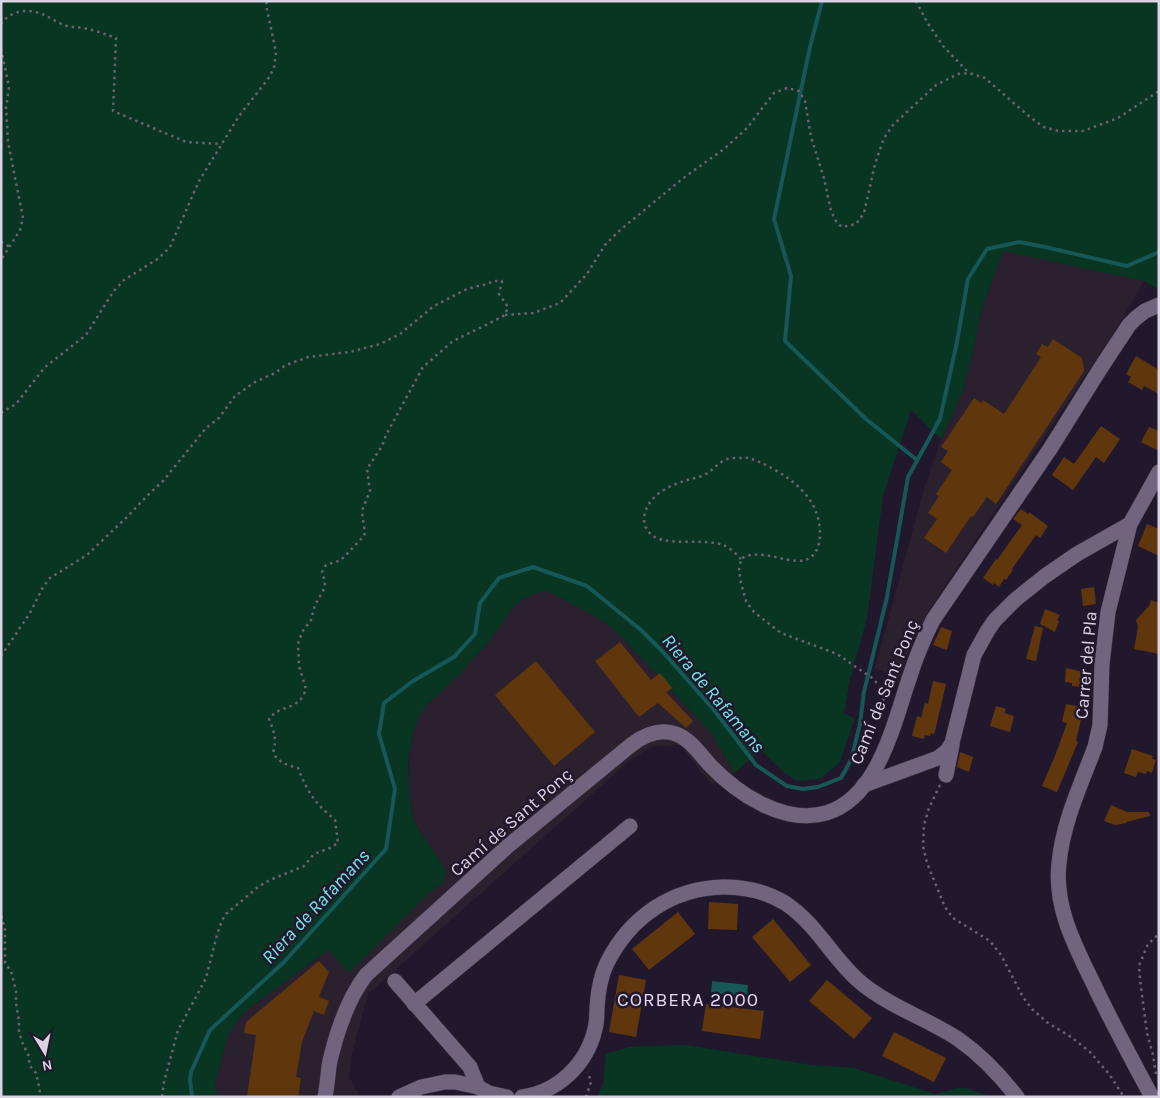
<svg xmlns="http://www.w3.org/2000/svg" width="1160" height="1098" font-family="Karla,sans-serif">
  <rect width="100%" height="100%" fill="#22182d"/>
  <g fill="#2b202e">
    <path d="M 1003,250 L 1144,281 L 1113,334 L 929,610 L 912,645 L 900,678 L 875,668 L 924,489 L 941,439 L 963,391 L 975,343 L 980,314 Z"/>
    <path d="M 546,591 L 557,596 L 605,622 L 617,632 L 711,733 L 735,773 L 712,785 L 680,745 L 651,747 L 628,762 L 368,994 L 351,1057 L 349,1077 L 358,1093 L 357,1097 L 218,1097 L 215,1083 L 228,1034 L 243,1013 L 328,950 L 349,973 L 432,890 L 443,883 L 439,859 L 418,829 L 413,818 L 409,793 L 408,781 L 410,749 L 413,733 L 419,717 L 426,706 L 461,673 L 469,663 L 486,645 L 503,622 L 509,612 L 521,600 L 534,594 Z"/>
  </g>
  <g fill="#093523">
    <path d="M 1,1 L 1159,1 L 1159,290 L 1144,281 L 1003,251 L 980,314 L 975,343 L 963,391 L 941,439 L 911,410 L 883,496 L 867,618 L 850,679 L 844,714 L 855,718 L 840,762 L 820,779 L 797,781 L 782,771 L 761,750 L 735,773 L 711,733 L 617,632 L 605,622 L 557,596 L 546,591 L 534,594 L 521,600 L 509,612 L 503,622 L 486,645 L 469,663 L 461,673 L 426,706 L 419,717 L 413,733 L 410,749 L 408,766 L 409,793 L 413,818 L 418,829 L 439,859 L 446,872 L 443,883 L 432,890 L 349,973 L 328,950 L 243,1013 L 228,1035 L 215,1083 L 218,1097 L 1,1097 Z"/>
    <path d="M 686,1045 L 812,1065 L 854,1068 L 935,1094 L 958,1088 L 966,1088 L 992,1097 L 597,1097 L 603,1084 L 606,1054 L 629,1047 L 644,1046 Z"/>
  </g>
  <path fill="#165757" d="M 712,981 L 748,985 L 747,998 L 711,993 Z"/>
  <g fill="none" stroke-linecap="round" stroke-linejoin="round">
    <g stroke="#165757" stroke-width="4">
      <path d="M 822,1 L 810,47 L 774,219 L 791,276 L 785,341 L 866,419 L 917,460"/>
      <path d="M 192,1097 L 190,1080 L 191,1072 L 210,1030 L 284,962 L 386,849 L 395,789 L 379,734 L 384,703 L 413,681 L 454,657 L 475,634 L 480,603 L 499,578 L 533,567 L 587,586 L 641,630 L 662,651 L 714,710 L 756,765 L 787,786 L 803,789 L 818,787 L 841,778 L 851,760 L 860,724 L 864,692 L 887,597 L 908,477 L 940,419 L 957,342 L 968,279 L 987,249 L 1019,242 L 1045,247 L 1127,266 L 1159,252"/>
    </g>
  </g>
  <g fill="#60370d">
    <path d="M 1053,339 L 1082,358 L 1084,371 L 996,504 L 987,497 L 973,517 L 971,516 L 946,553 L 924,538 L 937,519 L 928,513 L 939,496 L 936,494 L 952,470 L 941,462 L 948,451 L 941,447 L 974,398 L 981,403 L 983,400 L 1004,414 L 1041,357 L 1036,354 L 1042,344 L 1048,347 Z"/>
    <path d="M 1136,356 L 1159,370 L 1159,394 L 1144,386 L 1142,390 L 1128,382 L 1131,377 L 1126,374 Z"/>
    <path d="M 1101,426 L 1120,439 L 1104,463 L 1096,457 L 1073,490 L 1052,475 L 1064,457 L 1074,464 Z"/>
    <path d="M 1149,427 L 1159,431 L 1159,451 L 1141,442 Z"/>
    <path d="M 1021,509 L 1028,514 L 1029,512 L 1048,526 L 1040,538 L 1036,535 L 1012,569 L 1013,570 L 1006,580 L 1004,579 L 999,587 L 994,583 L 993,585 L 983,578 L 996,559 L 997,560 L 1022,525 L 1013,519 Z"/>
    <path d="M 1147,524 L 1159,529 L 1159,556 L 1138,546 Z"/>
    <path d="M 1094,587 L 1096,604 L 1083,606 L 1081,589 Z"/>
    <path d="M 1151,600 L 1159,603 L 1159,654 L 1134,649 L 1138,627 L 1136,620 L 1149,606 Z"/>
    <path d="M 1045,609 L 1060,615 L 1057,620 L 1059,621 L 1055,632 L 1040,624 Z"/>
    <path d="M 1035,626 L 1043,628 L 1036,661 L 1026,659 Z"/>
    <path d="M 941,627 L 952,631 L 947,650 L 933,645 Z"/>
    <path d="M 620,642 L 651,680 L 660,673 L 672,688 L 666,692 L 693,721 L 686,728 L 658,703 L 639,717 L 595,661 Z"/>
    <path d="M 536,661 L 595,732 L 554,766 L 495,695 Z"/>
    <path d="M 1066,668 L 1084,672 L 1083,687 L 1072,686 L 1072,683 L 1065,682 Z"/>
    <path d="M 933,681 L 946,684 L 935,731 L 934,734 L 931,733 L 930,736 L 925,735 L 924,739 L 912,736 L 917,716 L 921,718 L 925,703 L 928,704 Z"/>
    <path d="M 1066,704 L 1081,707 L 1079,714 L 1082,715 L 1076,741 L 1078,742 L 1057,792 L 1042,786 L 1055,756 L 1067,723 L 1062,722 Z"/>
    <path d="M 996,706 L 1006,709 L 1004,713 L 1014,716 L 1010,732 L 990,726 Z"/>
    <path d="M 1132,749 L 1153,756 L 1152,759 L 1156,760 L 1152,773 L 1147,771 L 1146,774 L 1138,772 L 1136,777 L 1124,773 Z"/>
    <path d="M 960,752 L 973,757 L 969,772 L 957,767 Z"/>
    <path d="M 1111,805 L 1127,812 L 1149,812 L 1150,816 L 1126,822 L 1126,823 L 1115,825 L 1104,821 Z"/>
    <path d="M 709,902 L 738,904 L 737,930 L 708,929 Z"/>
    <path d="M 678,912 L 695,934 L 649,970 L 632,949 Z"/>
    <path d="M 773,919 L 811,965 L 790,982 L 752,937 Z"/>
    <path d="M 319,961 L 329,972 L 319,997 L 329,1001 L 324,1015 L 314,1011 L 302,1042 L 296,1077 L 301,1078 L 298,1097 L 247,1097 L 256,1035 L 244,1033 L 246,1022 Z"/>
    <path d="M 619,975 L 646,980 L 636,1037 L 609,1032 Z"/>
    <path d="M 827,980 L 872,1018 L 854,1039 L 809,1001 Z"/>
    <path d="M 706,1004 L 764,1011 L 760,1039 L 702,1031 Z"/>
    <path d="M 894,1032 L 946,1058 L 934,1082 L 882,1056 Z"/>
  </g>
  <g fill="none" stroke-linecap="round" stroke-linejoin="round">
    <defs>
      <g id="minor">
        <path d="M 946,775 L 952,745"/>
        <path d="M 864,785 L 938,758 L 947,751 L 952,743 L 974,655 L 988,630 L 995,620 L 1015,600 L 1045,576 L 1077,554 L 1130,524"/>
        <path d="M 395,981 L 470,1067 L 478,1087"/>
        <path d="M 414,1004 L 630,826"/>
        <path d="M 325,1097 C 327,1086 328,1076 329,1066 C 331,1055 334,1045 337,1035 C 344,1013 352,993 366,975 L 508,846 L 631,745 C 644,735 660,728 676,734 C 690,739 700,754 709,764 C 737,794 784,825 826,813 C 879,797 894,722 910,676 C 916,657 924,638 933,620 L 1050,449 L 1100,369 L 1129,325 L 1136,318 L 1145,311 L 1159,305"/>
        <path d="M 399,1097 L 421,1087 L 445,1082 L 455,1082 L 478,1087 L 489,1093 L 507,1097"/>
        <path d="M 522,1097 C 558,1092 587,1064 595,1029 C 597,1022 597,1014 597,1007 C 598,992 600,977 607,963 C 630,917 672,888 724,887 C 745,887 767,892 785,903 C 817,924 832,958 860,982 C 890,1007 926,1018 958,1039 C 981,1055 1000,1075 1017,1097"/>
        <path d="M 1152,1097 C 1132,1060 1112,1023 1094,985 C 1075,946 1054,907 1059,863 C 1063,822 1081,784 1095,747 L 1100,725 L 1102,664 L 1108,612 L 1130,524 L 1159,472"/>
      </g>
    </defs>
    <use href="#minor" stroke="#393242" stroke-width="16"/>
    <g stroke="#6a6274" stroke-width="2.5" stroke-dasharray="2.5 4" stroke-linecap="butt">
      <path d="M 916,1 L 927,22 L 943,46 L 969,73"/>
      <path d="M 1,24 C 8,13 23,9 35,12 C 47,14 56,23 67,26 C 72,27 77,27 83,28 C 94,30 105,34 116,38 L 113,111 L 186,142 L 222,144"/>
      <path d="M 1,49 L 9,87 L 6,108 L 8,142 L 23,218 L 20,230 L 1,260"/>
      <path d="M 1,242 L 10,247"/>
      <path d="M 505,315 L 533,313 L 560,303 L 587,274 L 605,245 L 619,231 L 682,179 L 724,149 L 747,128 L 774,93 L 787,88 L 799,91 L 805,101 L 811,137 L 824,178 L 831,211 L 837,223 L 842,227 L 856,224 L 864,213 L 875,164 L 884,138 L 893,125 L 936,85 L 958,74 L 969,73 L 985,78 L 1031,118 L 1044,127 L 1058,131 L 1083,131 L 1118,118 L 1159,91"/>
      <path d="M 1,413 L 16,404 L 45,367 L 86,335 L 113,292 L 124,280 L 159,258 L 170,247 L 199,181 L 239,116 L 268,79 L 274,68 L 276,52 L 266,5 L 267,1"/>
      <path d="M 741,559 C 736,554 730,547 723,545 C 702,537 660,549 648,531 C 644,526 643,518 645,513 C 649,496 668,486 684,481 C 690,479 696,478 702,476 C 712,472 718,462 727,459 C 732,458 738,458 742,458 C 748,457 752,459 757,461 C 782,472 811,490 818,518 C 821,531 822,548 811,557 C 796,570 761,545 741,559 L 739,570 L 741,583 L 746,601 L 754,612 L 781,633 L 837,654 L 872,678 L 879,685 L 886,707"/>
      <path d="M 1,656 L 30,613 L 43,587 L 50,578 L 87,555 L 127,517 L 147,496 L 163,481 L 206,428 L 219,418 L 235,396 L 255,382 L 275,373 L 286,365 L 308,357 L 350,352 L 380,344 L 400,334 L 434,306 L 465,290 L 476,286 L 481,286 L 494,281 L 502,281 L 499,294 L 508,307 L 505,315 L 488,324 L 453,341 L 423,367 L 386,435 L 382,446 L 367,469 L 370,491 L 363,508 L 362,513 L 365,532 L 364,536 L 341,560 L 326,565 L 322,572 L 325,582 L 324,589 L 315,605 L 311,620 L 302,632 L 298,644 L 299,666 L 306,689 C 305,692 303,697 300,700 C 291,709 276,708 269,719 C 274,732 277,738 273,753 C 280,763 286,765 298,768 C 303,781 310,796 320,806 C 324,811 330,815 335,820 L 338,843 L 330,848 L 314,854 L 304,866 L 270,880 L 258,887 L 226,914 L 222,920 L 217,935 L 206,978 L 195,999 L 178,1030 L 164,1082 L 162,1097"/>
      <path d="M 940,785 L 929,808 L 924,825 L 923,846 L 927,863 L 945,907 L 953,918 L 990,941 L 1001,955 L 1023,997 L 1032,1009 L 1048,1023 L 1071,1037 L 1090,1052 L 1109,1074 L 1124,1097"/>
      <path d="M 1,916 L 5,928 L 5,963 L 11,971 L 16,991 L 16,1003 L 19,1021 L 19,1031 L 22,1042 L 28,1054 L 30,1066 L 36,1073 L 38,1081 L 40,1093 L 39,1097"/>
      <path d="M 1156,1074 L 1153,1055 L 1147,1033 L 1140,980 L 1139,966 L 1148,944 L 1159,934"/>
      <path d="M 586,1097 L 591,1082 L 588,1072"/>
    </g>
    <use href="#minor" stroke="#70647e" stroke-width="15"/>
  </g>
  <g text-anchor="middle" stroke-width="5" stroke-linejoin="round" paint-order="stroke">
    <g font-size="18" fill="#dad3e2" stroke="#22182d">
      <text transform="translate(1086 665) rotate(-85)" y="6">Carrer del Pla</text>
      <text transform="translate(884 692) rotate(-68)" y="6">Camí de Sant Ponç</text>
      <text transform="translate(511 822) rotate(-41)" y="6">Camí de Sant Ponç</text>
    </g>
    <g font-size="19" font-style="italic" fill="#70e9e9" stroke="#22182d">
      <text transform="translate(714 693) rotate(50)" y="7">Riera de Rafamans</text>
      <text transform="translate(315 906) rotate(-47)" y="7">Riera de Rafamans</text>
    </g>
    <g font-size="19" letter-spacing="1" fill="#e5d8f5" stroke="#22182d">
      <text x="688" y="1006">CORBERA 2000</text>
    </g>
  </g>
  <rect width="1160" height="1098" fill="none" stroke="#dad3e2" stroke-width="5"/>
  <g transform="translate(45 1053) rotate(170)" stroke="#22182d" stroke-width="4" paint-order="stroke">
  <path d="M0-4L9 19L0 12L-9 19Z" fill="#dad3e2"/>
  <text y="-8" font-size="14" font-weight="bold" text-anchor="middle" fill="#dad3e2">N</text>
  </g>
</svg>
